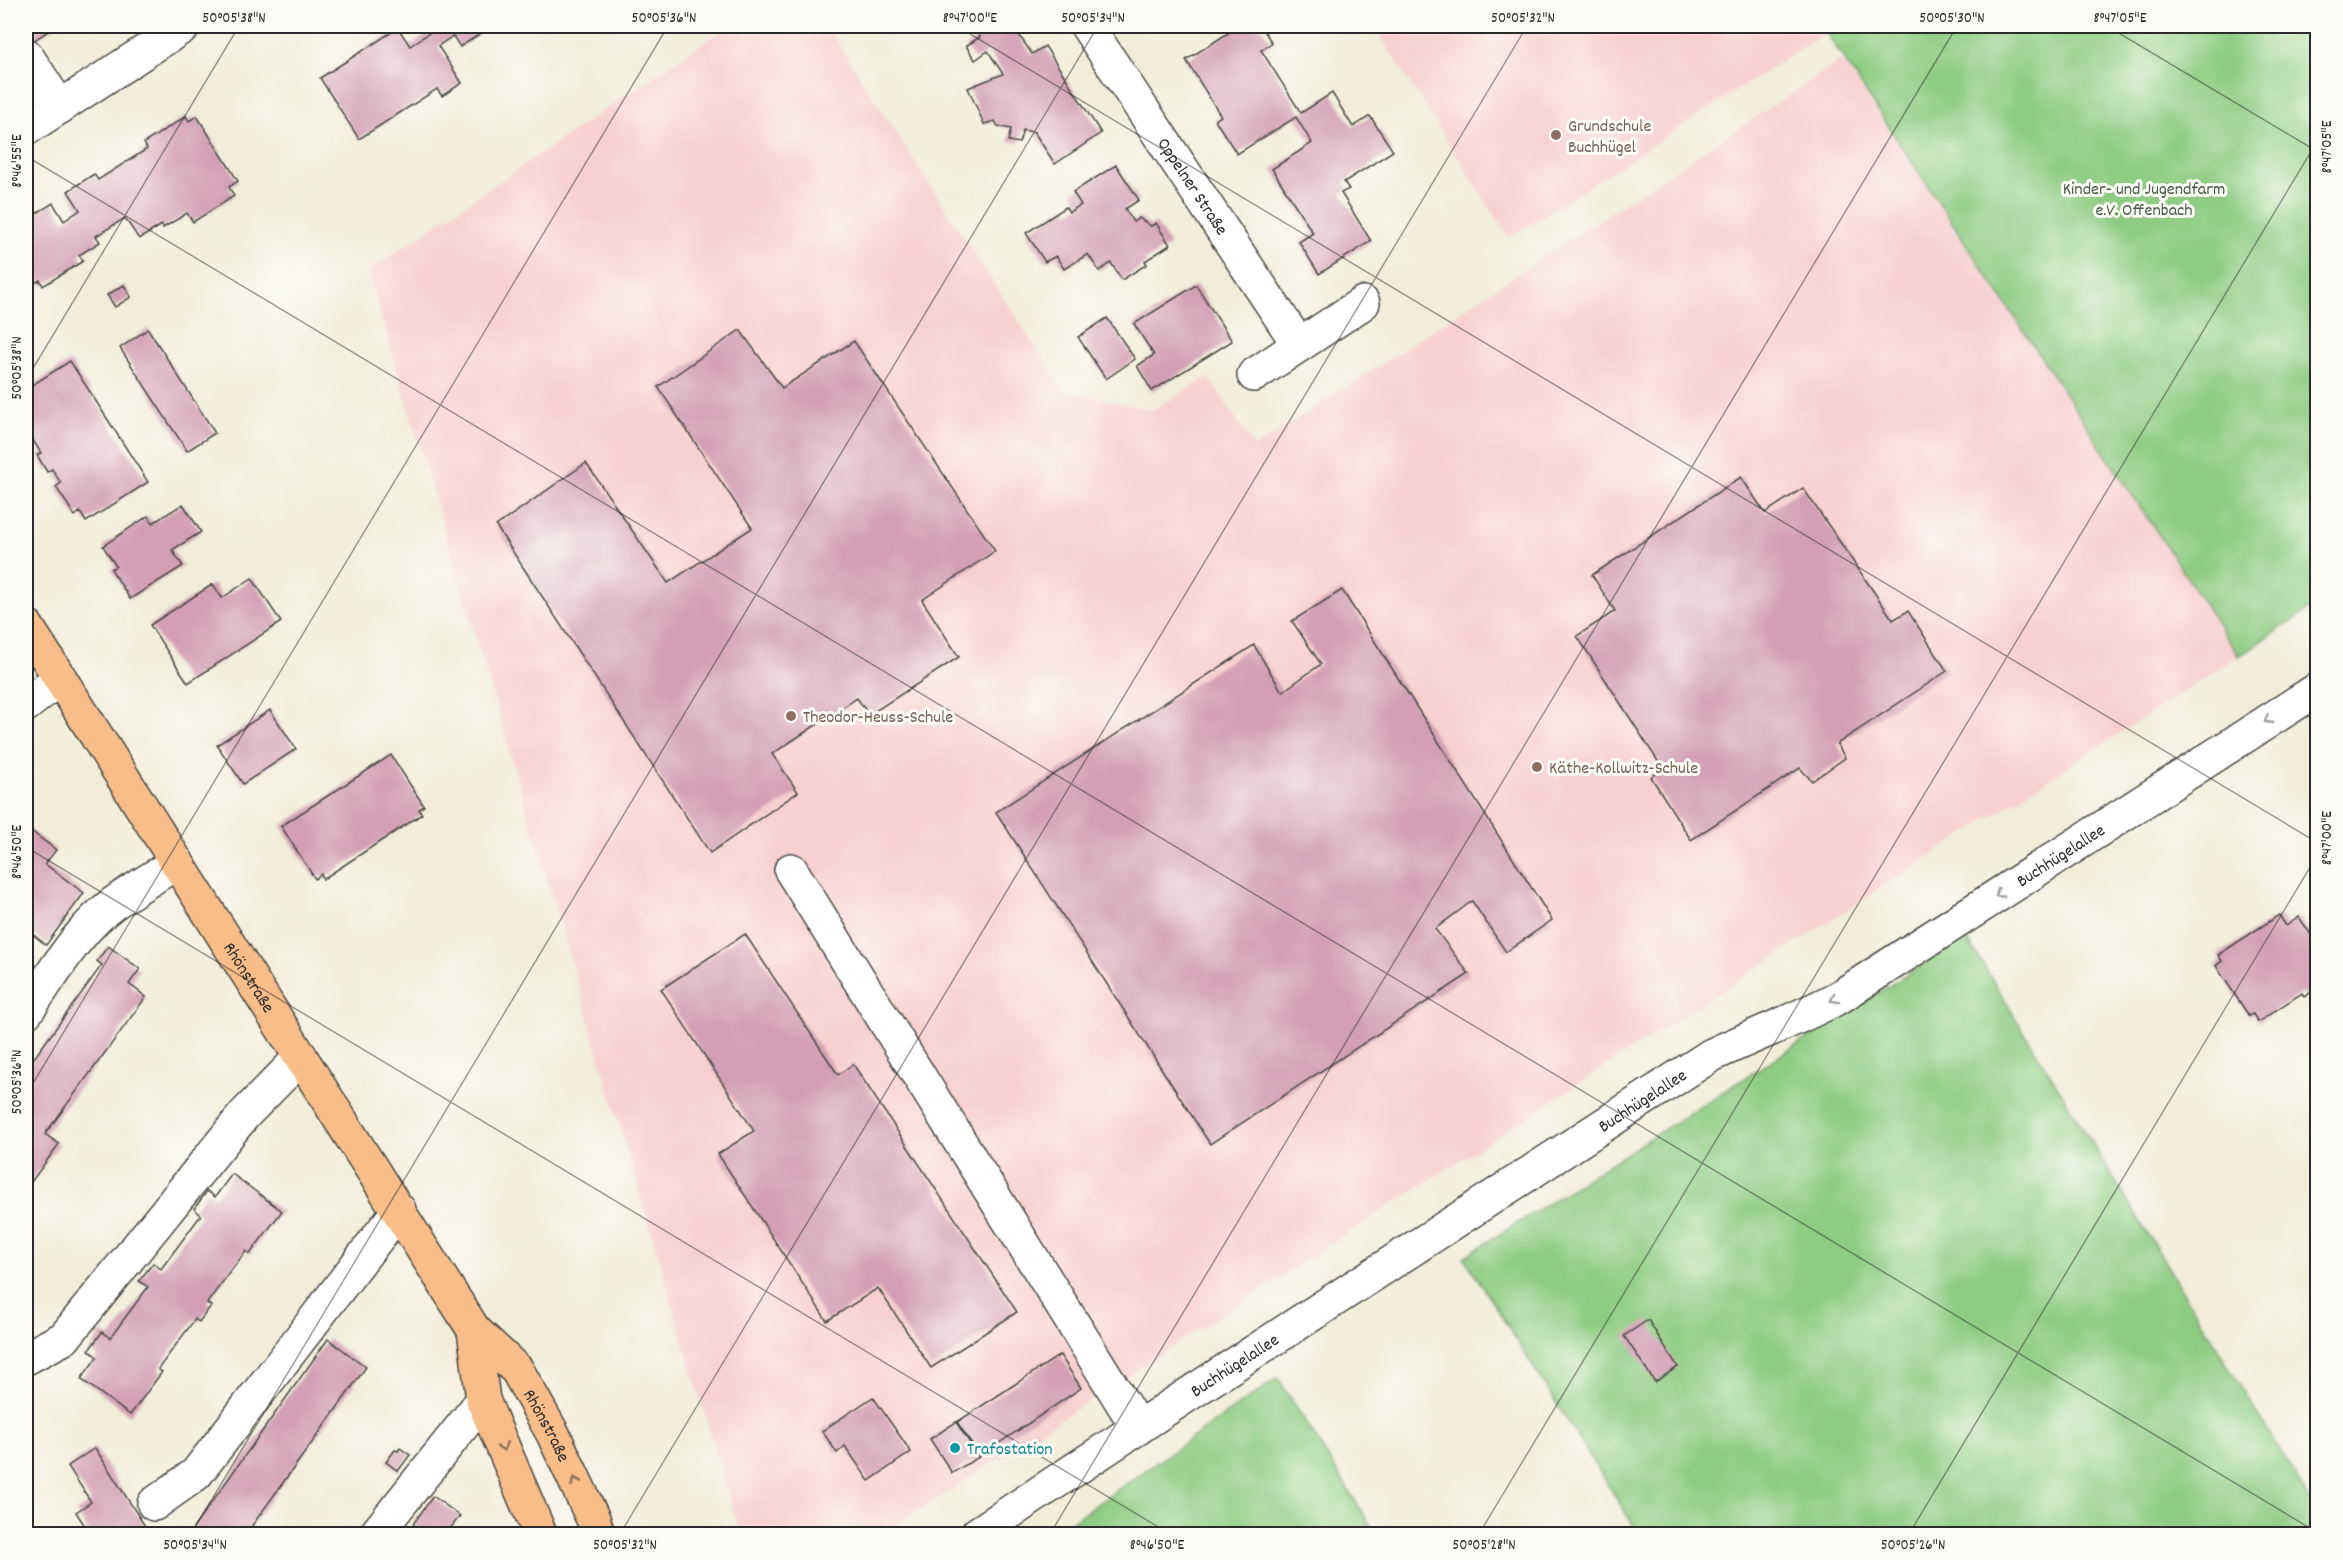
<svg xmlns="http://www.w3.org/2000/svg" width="2343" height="1560" font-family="Dekko,sans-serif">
  <rect width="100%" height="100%" fill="#fdfcf7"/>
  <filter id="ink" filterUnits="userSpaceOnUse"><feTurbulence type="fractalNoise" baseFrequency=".0167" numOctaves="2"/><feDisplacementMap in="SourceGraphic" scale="12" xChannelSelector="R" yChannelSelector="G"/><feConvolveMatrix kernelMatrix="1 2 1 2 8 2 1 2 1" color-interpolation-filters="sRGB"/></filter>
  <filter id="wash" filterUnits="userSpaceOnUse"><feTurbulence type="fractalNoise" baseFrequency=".008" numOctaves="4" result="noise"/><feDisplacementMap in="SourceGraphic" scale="24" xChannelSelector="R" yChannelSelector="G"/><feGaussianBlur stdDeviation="1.35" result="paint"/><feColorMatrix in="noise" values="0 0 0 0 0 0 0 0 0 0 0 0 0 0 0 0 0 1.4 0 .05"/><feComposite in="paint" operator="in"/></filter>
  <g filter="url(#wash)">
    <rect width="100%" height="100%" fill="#f1edd8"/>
    <g fill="#f7d0cf">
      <path d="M 728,26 L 827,26 L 1064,391 L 1153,410 L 1208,377 L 1255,447 L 1842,60 L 2239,656 L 883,1534 L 740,1534 L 368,271 Z"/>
      <path d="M 1374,26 L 1821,26 L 1825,33 L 1509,238 Z"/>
    </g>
    <g fill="#8dcc82" stroke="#5c7c56" stroke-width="1.5">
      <path d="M 1822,26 L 2317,26 L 2317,604 L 2239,656 Z"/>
      <path d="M 1966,937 L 2317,1511 L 2317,1534 L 1639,1534 L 1464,1257 Z"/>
      <path d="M 1278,1378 L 1376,1534 L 1054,1534 Z"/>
    </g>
    <g id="blocks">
      <g fill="#d39fb4">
        <path d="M 26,26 L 56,26 L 30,43 L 26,36 Z"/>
        <path d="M 424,26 L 492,26 L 460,47 L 453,36 L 438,46 L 462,83 L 442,96 L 437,89 L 359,139 L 320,78 L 398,28 L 410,46 L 429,33 Z"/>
        <path d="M 978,26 L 1013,26 L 1032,54 L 1045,46 L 1101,133 L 1055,164 L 1034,132 L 1023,130 L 1019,143 L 1008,141 L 1011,129 L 998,126 L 995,121 L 984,124 L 968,88 L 1003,74 L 988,51 L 975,60 L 966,46 L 980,37 L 974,28 Z"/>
        <path d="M 1239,26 L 1261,26 L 1272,43 L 1261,50 L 1301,113 L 1332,93 L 1353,127 L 1370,116 L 1393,151 L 1344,182 L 1349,189 L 1341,193 L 1371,241 L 1319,274 L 1299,242 L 1313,233 L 1272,169 L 1312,143 L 1296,117 L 1237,154 L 1215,120 L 1221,116 L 1186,60 Z"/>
        <path d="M 186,116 L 189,121 L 197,116 L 238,181 L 229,187 L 234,196 L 193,222 L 187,213 L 163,228 L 162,225 L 139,239 L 125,218 L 96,236 L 100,242 L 79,255 L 83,261 L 43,286 L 40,280 L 35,283 L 26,268 L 26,220 L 53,203 L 64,221 L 80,210 L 68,191 L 94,174 L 98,180 L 147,149 L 144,143 Z"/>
        <path d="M 1116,165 L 1139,200 L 1125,209 L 1133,222 L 1139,218 L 1151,226 L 1156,223 L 1170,245 L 1145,261 L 1147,264 L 1122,280 L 1111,263 L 1099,271 L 1088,254 L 1064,269 L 1056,256 L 1045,262 L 1026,233 L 1066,207 L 1069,212 L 1081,205 L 1073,192 Z"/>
        <path d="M 124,285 L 131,297 L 115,307 L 107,295 Z"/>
        <path d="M 1196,285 L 1232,341 L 1152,391 L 1137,366 L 1154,355 L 1134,324 Z"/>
        <path d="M 1107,318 L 1135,359 L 1106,379 L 1078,337 Z"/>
        <path d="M 148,329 L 215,433 L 187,451 L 120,348 Z"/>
        <path d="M 740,330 L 782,388 L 854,341 L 995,551 L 922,600 L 959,657 L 869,715 L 857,698 L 772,754 L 798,792 L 710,853 L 496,526 L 586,463 L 668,583 L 752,528 L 658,387 Z"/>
        <path d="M 70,361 L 148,482 L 86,522 L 80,512 L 75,516 L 56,487 L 61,483 L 52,469 L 47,472 L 37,455 L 41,453 L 33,440 L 29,441 L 26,435 L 26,389 Z"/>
        <path d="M 1741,477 L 1765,513 L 1803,488 L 1893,620 L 1908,611 L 1947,671 L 1837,744 L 1845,758 L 1812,781 L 1800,768 L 1691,840 L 1651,777 L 1663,769 L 1577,636 L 1615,611 L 1592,575 Z"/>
        <path d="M 183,504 L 201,532 L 172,550 L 183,566 L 130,599 L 111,569 L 116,566 L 103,546 L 148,516 L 153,523 Z"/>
        <path d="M 252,578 L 281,622 L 188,683 L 150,625 L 213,584 L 222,598 Z"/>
        <path d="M 1342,590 L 1552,920 L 1506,952 L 1472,901 L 1435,929 L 1469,974 L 1210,1144 L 996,812 L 1254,645 L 1282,692 L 1321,664 L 1292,621 Z"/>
        <path d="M 270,710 L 296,749 L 243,784 L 217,745 Z"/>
        <path d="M 391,755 L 424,806 L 419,809 L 422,814 L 323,879 L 321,874 L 315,879 L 281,826 Z"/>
        <path d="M 26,827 L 56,850 L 45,864 L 84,893 L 46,945 L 26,929 Z"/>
        <path d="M 2279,915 L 2286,926 L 2299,917 L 2318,945 L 2318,988 L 2304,997 L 2302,993 L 2258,1022 L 2253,1014 L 2249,1016 L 2216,966 L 2222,961 L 2218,955 Z"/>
        <path d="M 745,934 L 838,1075 L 853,1064 L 1017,1312 L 931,1368 L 878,1288 L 827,1321 L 718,1154 L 754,1131 L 661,989 Z"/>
        <path d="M 108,946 L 140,969 L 129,984 L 146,997 L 45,1134 L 59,1144 L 26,1189 L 26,1069 L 102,965 L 97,961 Z"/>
        <path d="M 232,1174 L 282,1211 L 250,1254 L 246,1251 L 227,1276 L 207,1303 L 211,1306 L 199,1322 L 195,1319 L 158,1369 L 162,1372 L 130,1415 L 81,1379 L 97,1357 L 89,1350 L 102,1332 L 110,1338 L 148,1287 L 139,1281 L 153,1263 L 161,1269 L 201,1215 L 194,1209 L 207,1191 L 215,1197 Z"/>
        <path d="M 1648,1320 L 1678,1367 L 1655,1382 L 1624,1336 Z"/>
        <path d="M 328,1339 L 366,1367 L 345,1397 L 246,1534 L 189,1534 Z"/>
        <path d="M 1060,1355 L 1081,1388 L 980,1456 L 957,1422 Z"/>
        <path d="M 873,1397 L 911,1452 L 869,1481 L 845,1446 L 837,1453 L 822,1431 Z"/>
        <path d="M 956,1422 L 979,1457 L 952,1473 L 930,1439 Z"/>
        <path d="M 95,1448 L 150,1534 L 90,1534 L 76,1512 L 91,1502 L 68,1466 Z"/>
        <path d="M 400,1448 L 410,1455 L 398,1471 L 386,1462 L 395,1450 L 398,1451 Z"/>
        <path d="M 433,1496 L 460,1516 L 446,1534 L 425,1534 L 413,1524 Z"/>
      </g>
    </g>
  </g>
  <g filter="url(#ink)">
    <use href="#blocks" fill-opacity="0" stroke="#494845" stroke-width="1.5"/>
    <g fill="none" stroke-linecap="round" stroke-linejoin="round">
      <defs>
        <g id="minor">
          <path id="s1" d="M 1087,26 L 1299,345"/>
          <path d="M 26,55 L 60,107"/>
          <path d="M 26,129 L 184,26"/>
          <path d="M 1254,375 L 1363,303"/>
          <path d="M 26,705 L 60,678"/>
          <path d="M 791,870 L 1138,1428"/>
          <path d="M 26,1012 C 52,976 77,930 114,903 C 134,889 156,876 177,862"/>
          <path d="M 26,1358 L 64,1338 L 244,1115 L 301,1057"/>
          <path d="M 154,1504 L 196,1474 L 399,1210"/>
          <path d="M 376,1534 L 483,1400"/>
          <path id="s2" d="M 977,1534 L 1186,1396 L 1710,1056 C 1754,1035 1799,1019 1841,996 L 2318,689"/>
        </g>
        <g id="major">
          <path id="s3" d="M 26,625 L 474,1330 L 517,1370 L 553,1434 L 594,1521 L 598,1534"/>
          <path d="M 474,1330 L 483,1400 L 540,1534"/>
        </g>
      </defs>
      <use href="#minor" stroke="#494845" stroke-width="36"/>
      <use href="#major" stroke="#494845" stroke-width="36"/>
      <use href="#minor" stroke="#fff" stroke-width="33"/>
      <use href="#major" stroke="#f8bd89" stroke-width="33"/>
    </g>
    <defs><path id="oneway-chevron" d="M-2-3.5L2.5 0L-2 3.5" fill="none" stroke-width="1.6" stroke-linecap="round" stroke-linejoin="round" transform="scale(1.5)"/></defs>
    <g stroke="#a0a0a0">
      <use href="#oneway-chevron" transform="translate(2268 720) rotate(147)"/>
      <use href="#oneway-chevron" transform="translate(1999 894) rotate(147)"/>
      <use href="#oneway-chevron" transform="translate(1834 999) rotate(150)"/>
    </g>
    <g stroke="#876d55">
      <use href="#oneway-chevron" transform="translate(503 1447) rotate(67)"/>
      <use href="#oneway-chevron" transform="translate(575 1481) rotate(-115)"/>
    </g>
  </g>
  <path fill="none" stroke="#2b2b2b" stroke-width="1.5" stroke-opacity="0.45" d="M 957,26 L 2318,843M 2107,26 L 2318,152M 26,156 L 2318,1533M 26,380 L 239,26M 26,847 L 1170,1534M 26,1095 L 668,26M 191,1534 L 1098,26M 620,1534 L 1527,26M 1050,1534 L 1957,26M 1479,1534 L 2318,140M 1909,1534 L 2318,854"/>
  <g fill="#8d6e63" stroke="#fdfcf7" stroke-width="2">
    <circle cx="1556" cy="135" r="6"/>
    <circle cx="791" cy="716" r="6"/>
    <circle cx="1537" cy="767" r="6"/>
  </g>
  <circle fill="#0f9aa8" stroke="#fdfcf7" stroke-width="2" cx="955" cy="1448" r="6"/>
  <g text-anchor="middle" stroke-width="6" stroke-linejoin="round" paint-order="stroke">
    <g font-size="18" fill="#785e54" stroke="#fdfcf7" text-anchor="start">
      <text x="1568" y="131">Grundschule<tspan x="1568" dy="21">Buchhügel</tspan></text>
      <text x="803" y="722">Theodor-Heuss-Schule</text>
      <text x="1549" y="773">Käthe-Kollwitz-Schule</text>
    </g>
    <g font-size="18" fill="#2b2b2b" stroke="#fdfcf7">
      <text dy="6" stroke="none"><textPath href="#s1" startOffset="192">Oppelner Straße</textPath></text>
      <text dy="6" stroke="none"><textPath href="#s2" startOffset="1280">Buchhügelallee</textPath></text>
      <text dy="6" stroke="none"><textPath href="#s3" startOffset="417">Rhönstraße</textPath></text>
      <text dy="6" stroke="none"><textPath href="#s2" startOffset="794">Buchhügelallee</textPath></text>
      <text dy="6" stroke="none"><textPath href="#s2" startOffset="308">Buchhügelallee</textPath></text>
      <text dy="6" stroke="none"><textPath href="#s3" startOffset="957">Rhönstraße</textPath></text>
    </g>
    <g font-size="18" fill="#485b45" stroke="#fdfcf7">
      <text x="2144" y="194">Kinder- und Jugendfarm<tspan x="2144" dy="21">e.V. Offenbach</tspan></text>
    </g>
    <g font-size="18" fill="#0d838f" stroke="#fdfcf7" text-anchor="start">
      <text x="967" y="1454">Trafostation</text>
    </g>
  </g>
  <rect width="2343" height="1560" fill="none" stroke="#fdfcf7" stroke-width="66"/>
  <rect x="33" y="33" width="2277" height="1494" fill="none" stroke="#2b2b2b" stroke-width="2"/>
  <g font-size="15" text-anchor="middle" fill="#2b2b2b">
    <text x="234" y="22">50°05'38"N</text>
    <text x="664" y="22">50°05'36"N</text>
    <text x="970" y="22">8°47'00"E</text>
    <text x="1093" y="22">50°05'34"N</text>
    <text x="1523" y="22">50°05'32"N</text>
    <text x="1952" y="22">50°05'30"N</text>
    <text x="2120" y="22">8°47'05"E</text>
    <text transform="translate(2326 147) rotate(-90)" y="5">8°47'05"E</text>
    <text transform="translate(16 161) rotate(-90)" y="5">8°46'55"E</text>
    <text transform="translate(16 368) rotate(-90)" y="5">50°05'38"N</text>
    <text transform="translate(2326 838) rotate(-90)" y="5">8°47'00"E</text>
    <text transform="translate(16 852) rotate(-90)" y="5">8°46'50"E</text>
    <text transform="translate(16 1082) rotate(-90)" y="5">50°05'36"N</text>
    <text x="195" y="1549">50°05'34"N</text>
    <text x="625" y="1549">50°05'32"N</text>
    <text x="1157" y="1549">8°46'50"E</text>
    <text x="1484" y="1549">50°05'28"N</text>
    <text x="1913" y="1549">50°05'26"N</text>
  </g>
</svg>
